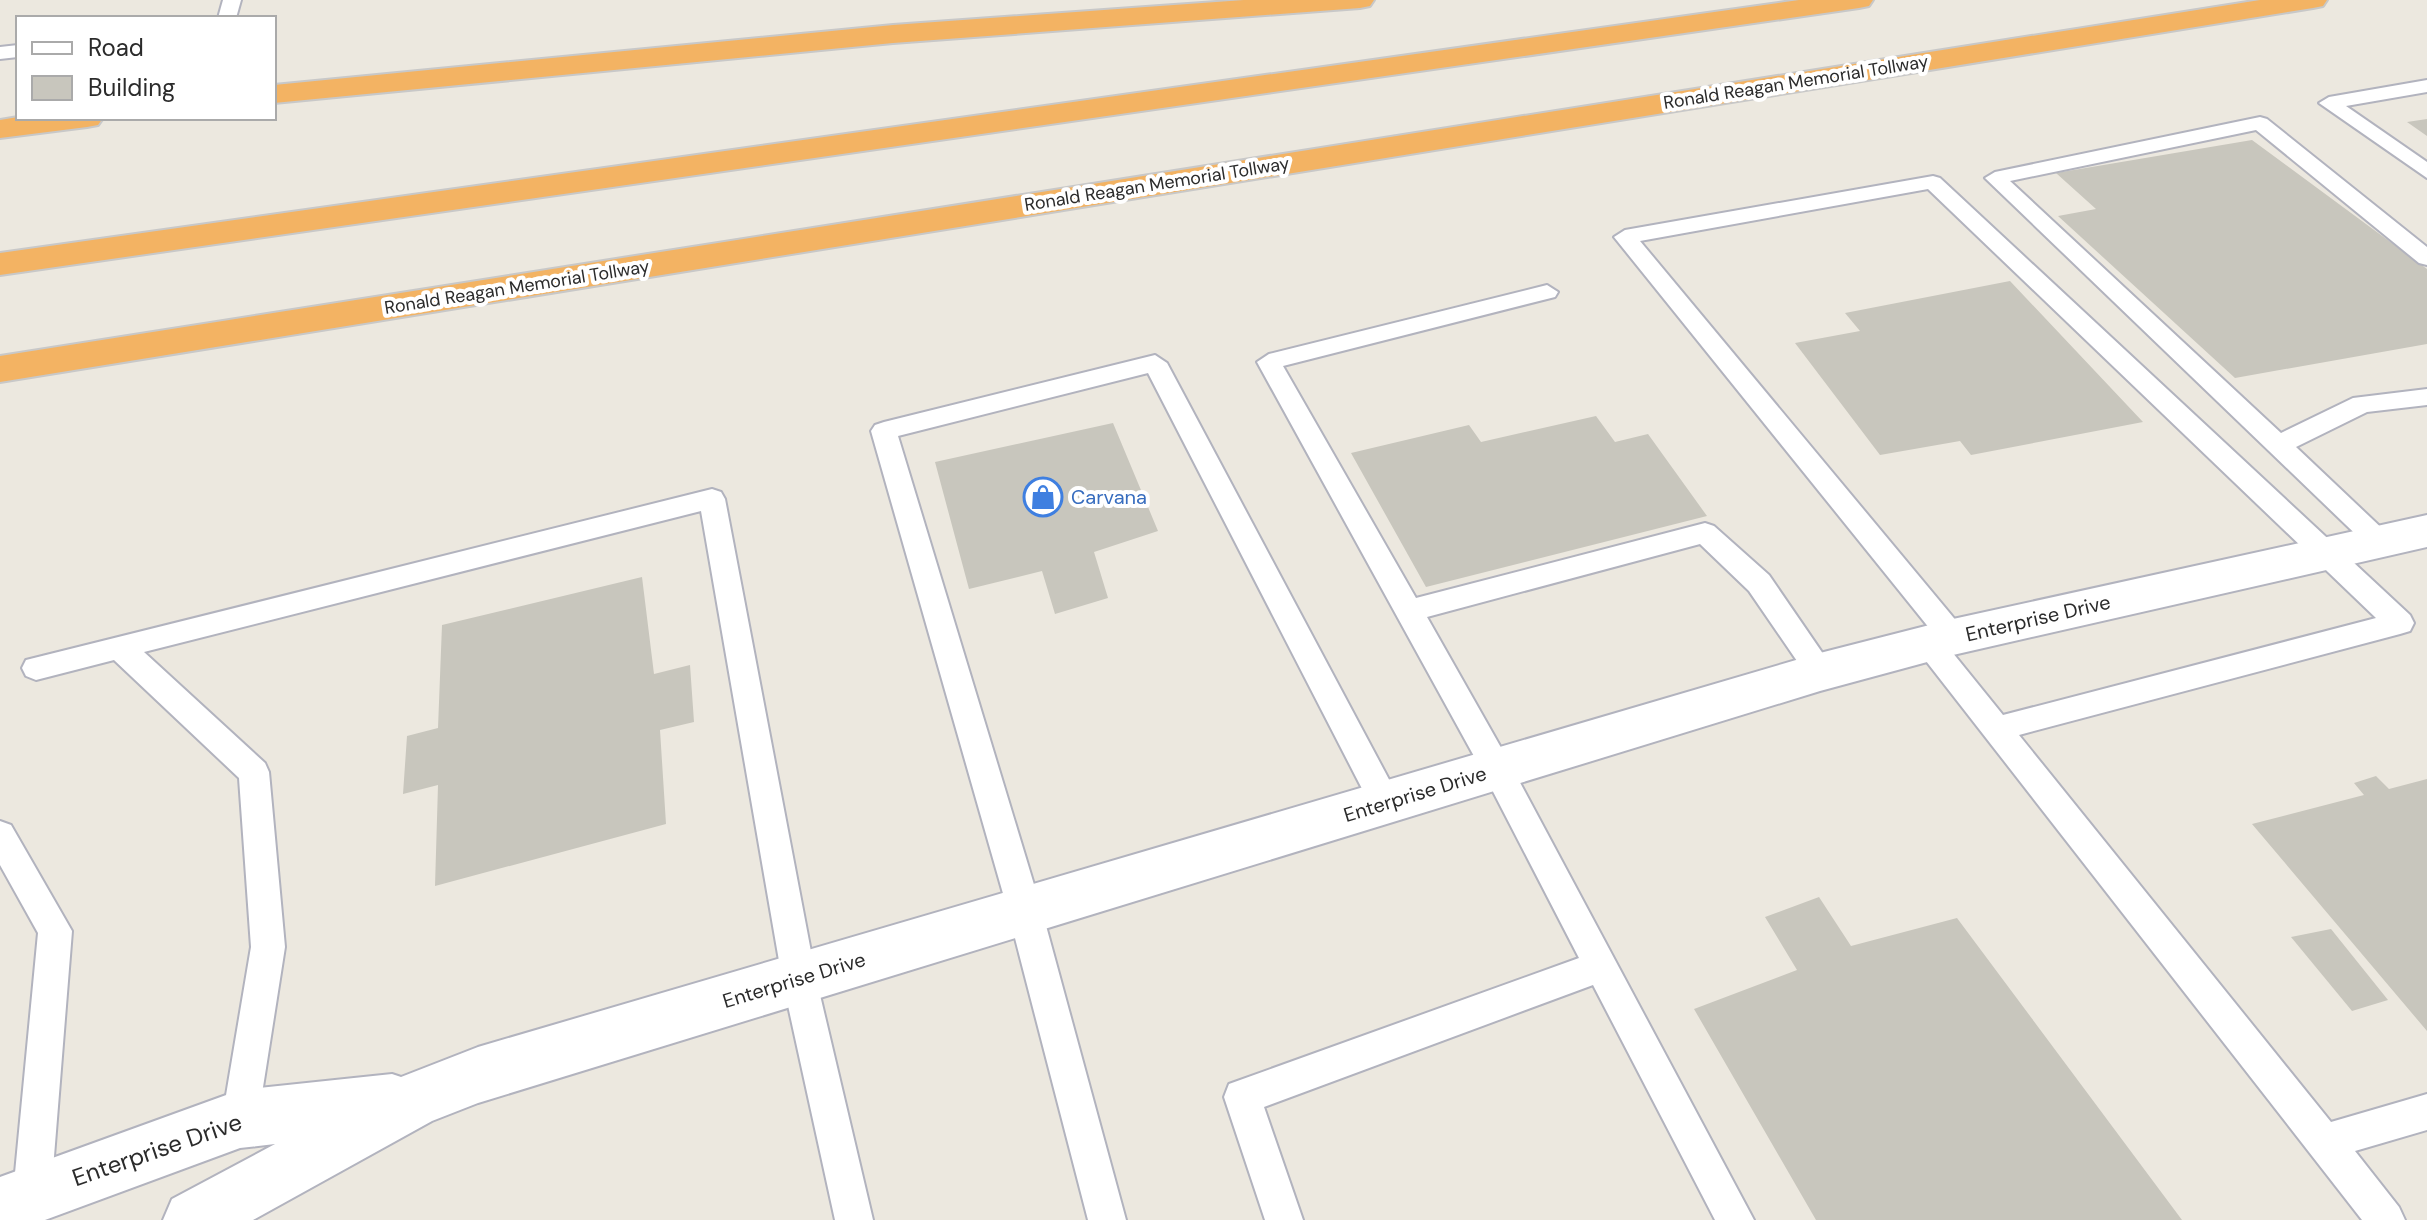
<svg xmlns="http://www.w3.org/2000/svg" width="2427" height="1220" font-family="'DM Sans',sans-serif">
  <rect width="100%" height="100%" fill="#ece8df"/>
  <g fill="#c8c6bd">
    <path d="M 2427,119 L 2427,136 L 2407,122 Z"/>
    <path d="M 2252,140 L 2427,269 L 2427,344 L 2235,378 L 2058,216 L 2096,209 L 2056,173 Z"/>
    <path d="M 2010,281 L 2143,422 L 1971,455 L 1960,441 L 1880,455 L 1795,343 L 1860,331 L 1845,313 Z"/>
    <path d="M 1596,416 L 1615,442 L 1648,434 L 1707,516 L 1426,587 L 1351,453 L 1469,425 L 1481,442 Z"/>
    <path d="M 1113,423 L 1158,531 L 1094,552 L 1108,598 L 1055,614 L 1042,571 L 969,589 L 935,462 Z"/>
    <path d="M 642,577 L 654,674 L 690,665 L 694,722 L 660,730 L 666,824 L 435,886 L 438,785 L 403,794 L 407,736 L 438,728 L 442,625 Z"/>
    <path d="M 2376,776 L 2389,789 L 2427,779 L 2427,1031 L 2252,824 L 2364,795 L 2354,783 Z"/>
    <path d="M 1819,897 L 1851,946 L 1957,918 L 2182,1220 L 1816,1220 L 1694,1009 L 1797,970 L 1765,917 Z"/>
    <path d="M 2331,929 L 2388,1000 L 2352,1011 L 2291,937 Z"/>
  </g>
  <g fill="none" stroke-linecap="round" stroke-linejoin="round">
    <defs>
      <g id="service">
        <path d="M 223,0 L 241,0 L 236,18 L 218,18 Z"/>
        <path d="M 18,45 L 18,57 L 0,59 L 0,47 Z"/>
        <path d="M 2427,80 L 2427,92 L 2346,106 L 2427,162 L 2427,178 L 2319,103 L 2329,97 Z"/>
        <path d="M 2260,117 L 2267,119 L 2427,247 L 2427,265 L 2419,263 L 2256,130 L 2010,181 L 2281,433 L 2353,398 L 2427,389 L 2427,405 L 2367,412 L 2296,447 L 2389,535 L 2393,542 L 2389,549 L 2380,552 L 2371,549 L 1985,178 L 1995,172 Z"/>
        <path d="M 1933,176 L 1940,178 L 2410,615 L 2414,623 L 2410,631 L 2400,634 L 2019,735 L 2331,1122 L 2427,1094 L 2427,1130 L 2355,1151 L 2399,1207 L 2405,1220 L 2362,1220 L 1919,652 L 1915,644 L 1919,636 L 1934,634 L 1614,237 L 1625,230 ZM 1928,189 L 2376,618 L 2003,715 L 1948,647 L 1963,645 L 1967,637 L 1963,629 L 1640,241 Z"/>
        <path d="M 1547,285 L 1558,292 L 1555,297 L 1283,366 L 1416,598 L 1705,523 L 1714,526 L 1769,575 L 1830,664 L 1835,672 L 1830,680 L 1820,684 L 1810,680 L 1749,591 L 1700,544 L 1427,617 L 1508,760 L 1754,1220 L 1715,1220 L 1593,985 L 1264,1107 L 1303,1220 L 1265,1220 L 1224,1097 L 1229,1084 L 1579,958 L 1486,778 L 1257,362 L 1269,354 Z"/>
        <path d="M 1155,355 L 1167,363 L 1401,802 L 1396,812 L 1385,816 L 1374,812 L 1148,373 L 898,436 L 1042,911 L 1126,1220 L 1088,1220 L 1008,911 L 871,431 L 875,425 L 884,422 Z"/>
        <path d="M 712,489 L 721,492 L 725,499 L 816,978 L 873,1220 L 835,1220 L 782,978 L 701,511 L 144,652 L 265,763 L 269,772 L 285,947 L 258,1119 L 253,1132 L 240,1137 L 227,1132 L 222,1119 L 251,947 L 239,778 L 114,660 L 36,680 L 26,676 L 22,668 L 26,660 Z"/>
        <path d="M 0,821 L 11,825 L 72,931 L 51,1194 L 45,1207 L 32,1213 L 19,1207 L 13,1194 L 38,933 L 0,865 Z"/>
      </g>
      <path id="minor" d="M 2427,515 L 2427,547 L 1953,655 L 1820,691 L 478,1103 L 432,1121 L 253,1220 L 163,1220 L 172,1199 L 275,1144 L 240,1148 L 45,1220 L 0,1220 L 0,1177 L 240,1090 L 392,1074 L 401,1077 L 478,1047 L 1820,653 L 1953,619 Z"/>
      <g id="motorway">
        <path d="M 1244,0 L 1374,0 L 1370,6 L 1360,8 L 893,43 L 274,103 L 274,85 L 893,25 Z"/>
        <path d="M 1799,0 L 1873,0 L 1869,6 L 1859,8 L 0,275 L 0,253 Z"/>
        <path d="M 2260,0 L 2327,0 L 2323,6 L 2313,8 L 0,382 L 0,356 Z"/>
        <path d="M 18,117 L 18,118 L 103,118 L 98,125 L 87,127 L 0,138 L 0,120 Z"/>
      </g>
    </defs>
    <use href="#service" stroke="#b2b3be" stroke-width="4"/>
    <use href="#minor" stroke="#b2b3be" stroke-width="4"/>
    <use href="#motorway" stroke="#c8c8c8" stroke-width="4"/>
    <use href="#service" fill="#fff" fill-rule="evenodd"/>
    <use href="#minor" fill="#fff" fill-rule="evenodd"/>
    <use href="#motorway" fill="#f3b363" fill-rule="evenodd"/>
  </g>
  <defs>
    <symbol id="shop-ring" viewBox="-11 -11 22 22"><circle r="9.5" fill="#fff" stroke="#3f7fe0" stroke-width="1.5"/><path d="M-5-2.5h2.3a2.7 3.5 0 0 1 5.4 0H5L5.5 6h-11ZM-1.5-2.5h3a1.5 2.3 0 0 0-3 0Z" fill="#3f7fe0"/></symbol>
  </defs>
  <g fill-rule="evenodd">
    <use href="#shop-ring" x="1021" y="475" width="44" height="44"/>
  </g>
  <g text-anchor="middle" stroke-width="8" stroke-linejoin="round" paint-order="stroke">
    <g font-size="18" fill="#2b2b2b" stroke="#fff">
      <text transform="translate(1796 82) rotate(-9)" y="6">Ronald Reagan Memorial Tollway</text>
      <text transform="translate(1157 184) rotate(-9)" y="6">Ronald Reagan Memorial Tollway</text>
      <text transform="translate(517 287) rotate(-9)" y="6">Ronald Reagan Memorial Tollway</text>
    </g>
    <g font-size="20" fill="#366cbe" stroke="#fff" text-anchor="start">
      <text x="1071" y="504">Carvana</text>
    </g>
    <g font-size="20" fill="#2b2b2b" stroke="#fff">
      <text transform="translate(2038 618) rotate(-13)" y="7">Enterprise Drive</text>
      <text transform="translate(1415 794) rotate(-17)" y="7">Enterprise Drive</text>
      <text transform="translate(794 980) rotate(-17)" y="7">Enterprise Drive</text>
    </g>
    <g font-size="24" fill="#2b2b2b" stroke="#fff">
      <text transform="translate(157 1150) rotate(-19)" y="8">Enterprise Drive</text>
    </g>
  </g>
  <rect x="16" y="16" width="260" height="104" fill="#ffffff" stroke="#aaaaaa" stroke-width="2"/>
  <rect x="32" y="42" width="40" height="12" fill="#ffffff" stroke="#aaaaaa" stroke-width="2"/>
  <text x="88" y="56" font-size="24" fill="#2b2b2b">Road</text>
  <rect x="32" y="76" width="40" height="24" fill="#c8c6bd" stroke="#aaaaaa" stroke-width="2"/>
  <text x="88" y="96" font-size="24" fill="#2b2b2b">Building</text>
</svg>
